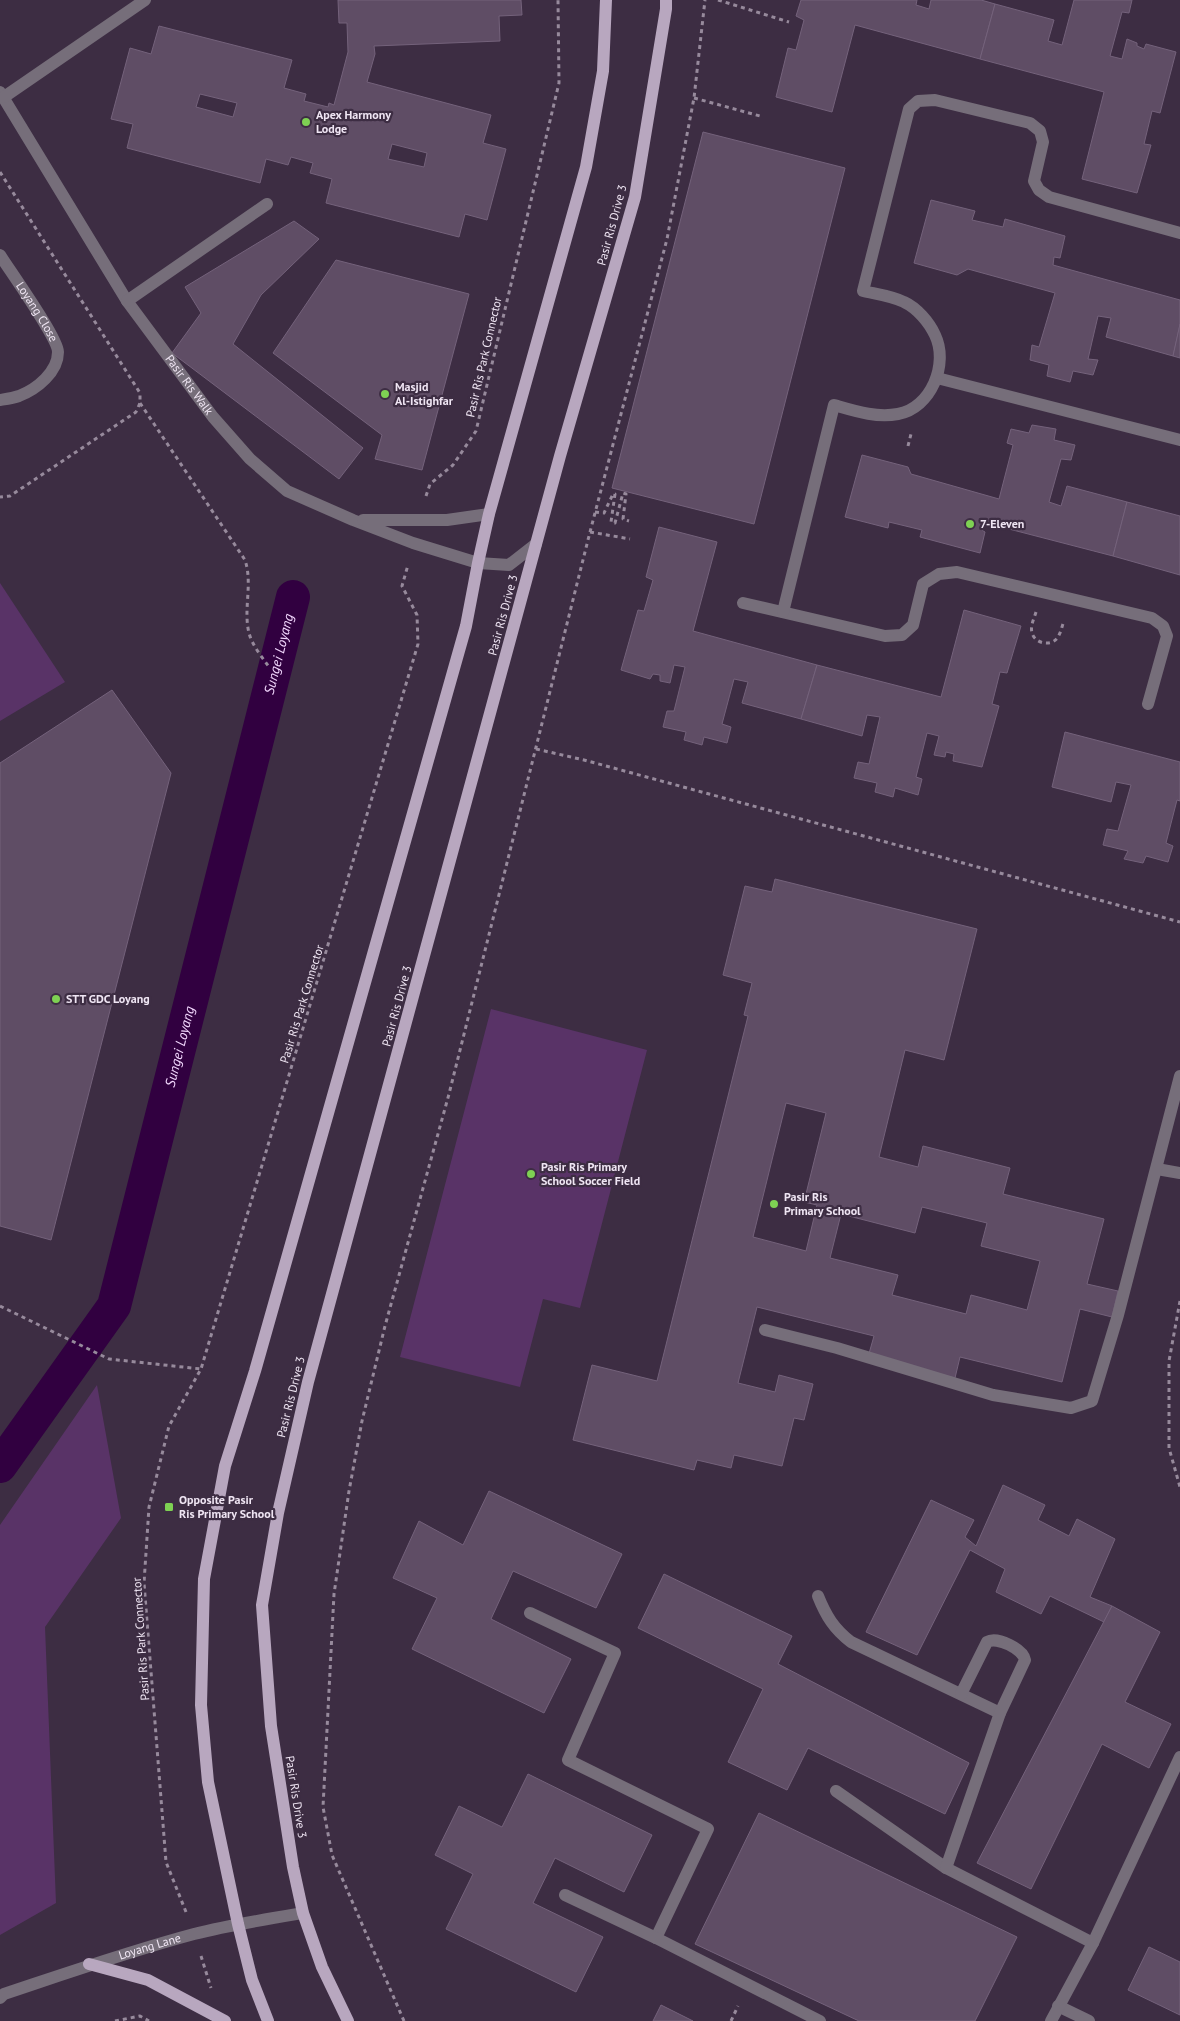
<svg xmlns="http://www.w3.org/2000/svg" width="1180" height="2021" font-family="'PT Sans',sans-serif">
  <rect width="100%" height="100%" fill="#3d2d43"/>
  <g fill="#593367">
    <path d="M 0,583 L 65,682 L 0,721 Z"/>
    <path d="M 491,1009 L 647,1050 L 580,1308 L 543,1299 L 520,1387 L 400,1357 Z"/>
    <path d="M 97,1385 L 121,1518 L 45,1627 L 56,1903 L 0,1935 L 0,1525 Z"/>
  </g>
  <g fill="none" stroke-linecap="round" stroke-linejoin="round">
    <path stroke="#310040" stroke-width="34" id="s1" d="M 0,1466 L 114,1306 L 293,597"/>
  </g>
  <g fill="#5f4d65" stroke="#74627b" fill-rule="evenodd">
    <path d="M 338,0 L 521,0 L 522,15 L 499,16 L 500,41 L 374,46 L 375,54 L 367,82 L 491,115 L 483,143 L 506,149 L 487,220 L 465,214 L 459,237 L 326,203 L 332,179 L 310,173 L 313,163 L 291,157 L 288,165 L 266,159 L 260,183 L 127,148 L 133,124 L 111,119 L 130,48 L 151,54 L 159,26 L 292,60 L 284,88 L 306,94 L 304,101 L 328,107 L 329,103 L 334,105 L 348,52 L 347,23 L 339,23 ZM 200,94 L 237,103 L 233,117 L 196,107 ZM 392,144 L 427,153 L 424,167 L 388,159 Z"/>
    <path d="M 801,0 L 917,0 L 916,5 L 929,9 L 931,0 L 981,0 L 995,4 L 980,59 L 855,25 L 832,112 L 776,97 L 788,48 L 796,50 L 804,20 L 796,16 Z"/>
    <path d="M 1074,0 L 1132,0 L 1129,13 L 1122,12 L 1110,56 L 1122,59 L 1127,39 L 1137,43 L 1137,46 L 1144,49 L 1146,44 L 1176,52 L 1160,113 L 1152,111 L 1144,144 L 1151,145 L 1137,193 L 1082,179 L 1104,92 L 980,59 L 995,4 L 1054,20 L 1048,41 L 1062,45 Z"/>
    <path d="M 703,132 L 845,168 L 754,524 L 612,488 Z"/>
    <path d="M 931,200 L 975,211 L 972,220 L 1003,227 L 1005,219 L 1065,236 L 1060,258 L 1054,257 L 1053,265 L 1180,300 L 1180,325 L 1173,356 L 1106,337 L 1111,318 L 1098,316 L 1088,359 L 1098,360 L 1093,375 L 1073,371 L 1070,382 L 1047,376 L 1049,365 L 1030,360 L 1032,345 L 1039,347 L 1055,293 L 968,269 L 957,275 L 914,263 Z"/>
    <path d="M 294,221 L 319,239 L 261,295 L 233,344 L 363,448 L 339,479 L 172,353 L 201,313 L 185,287 Z"/>
    <path d="M 336,260 L 469,294 L 422,470 L 375,459 L 382,435 L 273,353 Z"/>
    <path d="M 1180,324 L 1180,358 L 1173,356 Z"/>
    <path d="M 1032,425 L 1056,429 L 1054,440 L 1075,445 L 1071,460 L 1061,459 L 1049,502 L 1061,506 L 1067,486 L 1127,502 L 1113,556 L 982,522 L 980,529 L 985,532 L 980,553 L 920,537 L 922,530 L 889,522 L 888,528 L 845,517 L 862,455 L 908,467 L 911,474 L 999,499 L 1013,445 L 1007,443 L 1011,429 L 1029,433 Z"/>
    <path d="M 1127,502 L 1180,516 L 1180,575 L 1113,556 Z"/>
    <path d="M 659,527 L 717,542 L 693,631 L 817,665 L 801,719 L 742,703 L 748,682 L 734,679 L 722,724 L 731,727 L 727,743 L 704,737 L 702,745 L 684,740 L 686,732 L 663,727 L 667,711 L 674,711 L 685,667 L 674,665 L 670,683 L 660,681 L 660,675 L 653,674 L 650,679 L 621,670 L 638,610 L 644,611 L 653,580 L 646,577 Z"/>
    <path d="M 964,610 L 1021,626 L 1007,673 L 1000,672 L 992,704 L 999,706 L 982,767 L 953,761 L 954,754 L 946,752 L 945,757 L 934,755 L 939,736 L 927,733 L 916,777 L 922,779 L 918,795 L 895,788 L 893,797 L 875,792 L 877,783 L 854,778 L 858,762 L 869,764 L 880,717 L 867,715 L 862,736 L 801,719 L 817,665 L 941,697 Z"/>
    <path d="M 112,690 L 171,773 L 51,1240 L 0,1226 L 0,763 Z"/>
    <path d="M 1065,732 L 1180,762 L 1180,801 L 1177,800 L 1166,843 L 1173,846 L 1168,862 L 1146,856 L 1143,863 L 1124,859 L 1128,851 L 1103,845 L 1107,829 L 1118,831 L 1131,785 L 1116,782 L 1111,802 L 1052,787 Z"/>
    <path d="M 775,879 L 977,929 L 944,1060 L 905,1050 L 879,1157 L 918,1167 L 923,1146 L 1010,1168 L 1003,1194 L 1104,1219 L 1087,1284 L 1118,1291 L 1112,1317 L 1080,1309 L 1062,1382 L 960,1357 L 955,1378 L 868,1357 L 874,1336 L 757,1307 L 738,1383 L 775,1392 L 779,1375 L 813,1384 L 804,1420 L 794,1418 L 782,1466 L 734,1455 L 731,1468 L 697,1460 L 694,1470 L 573,1440 L 592,1365 L 657,1381 L 748,1016 L 744,1015 L 752,983 L 723,975 L 745,886 L 772,892 ZM 786,1103 L 826,1113 L 804,1202 L 817,1205 L 806,1251 L 753,1237 ZM 922,1207 L 987,1223 L 981,1246 L 1040,1261 L 1027,1310 L 971,1295 L 966,1314 L 892,1295 L 898,1275 L 830,1258 L 841,1214 L 915,1233 Z"/>
    <path d="M 1003,1485 L 1045,1505 L 1038,1520 L 1069,1536 L 1077,1519 L 1115,1539 L 1090,1597 L 1112,1606 L 1104,1622 L 1050,1596 L 1041,1614 L 996,1592 L 1005,1569 L 970,1550 L 917,1655 L 866,1632 L 931,1500 L 974,1520 L 965,1537 L 976,1546 Z"/>
    <path d="M 489,1491 L 622,1554 L 596,1608 L 513,1571 L 491,1619 L 571,1659 L 544,1713 L 412,1649 L 437,1598 L 393,1578 L 419,1521 L 463,1545 Z"/>
    <path d="M 664,1574 L 792,1636 L 778,1664 L 969,1763 L 945,1814 L 808,1748 L 787,1790 L 728,1762 L 763,1689 L 638,1628 Z"/>
    <path d="M 1112,1606 L 1160,1632 L 1125,1702 L 1171,1724 L 1149,1768 L 1102,1744 L 1031,1889 L 977,1863 Z"/>
    <path d="M 528,1774 L 652,1835 L 624,1892 L 555,1858 L 533,1903 L 603,1937 L 576,1992 L 446,1929 L 473,1874 L 435,1855 L 459,1806 L 502,1827 Z"/>
    <path d="M 759,1813 L 1017,1937 L 975,2021 L 859,2021 L 695,1944 Z"/>
    <path d="M 1149,1947 L 1180,1962 L 1180,2015 L 1128,1990 Z"/>
    <path d="M 661,2005 L 693,2021 L 653,2021 Z"/>
  </g>
  <g fill="none" stroke-linecap="round" stroke-linejoin="round">
    <g stroke="#978a9c" stroke-width="3" stroke-dasharray="4 4" stroke-linecap="butt">
      <path d="M 718,0 L 789,22"/>
      <path d="M 694,98 L 760,116"/>
      <path d="M 0,172 L 140,393 L 140,403 L 136,412 L 10,496 L 0,497"/>
      <path d="M 140,403 L 245,560 C 253,584 243,609 249,633 C 252,645 262,657 269,667"/>
      <path d="M 908,446 L 911,434"/>
      <path d="M 426,496 L 430,484 L 453,465 L 476,431 L 559,83 L 558,0"/>
      <path d="M 595,512 L 604,513 L 613,494 L 615,494 L 611,522 L 615,523 L 623,493 L 626,494 L 623,519 L 629,521"/>
      <path d="M 590,532 L 630,539"/>
      <path d="M 1036,612 C 1034,619 1030,626 1032,633 C 1035,644 1052,647 1058,637 C 1061,632 1062,626 1064,621"/>
      <path d="M 536,749 L 584,760 L 1180,922"/>
      <path d="M 1180,1301 L 1169,1361 L 1169,1448 L 1180,1487"/>
      <path d="M 0,1306 L 109,1359 L 201,1369"/>
      <path d="M 186,1912 L 166,1862 L 144,1583 L 149,1507 L 169,1426 L 201,1369 L 418,644 L 417,615 L 402,586 L 408,565"/>
      <path d="M 201,1956 L 211,1988"/>
      <path d="M 115,2021 L 140,2016 L 149,2021"/>
      <path d="M 404,2021 L 332,1855 L 323,1807 L 334,1594 L 349,1491 L 362,1421 L 385,1326 L 449,1094 L 590,532 L 667,239 L 694,98 L 705,0"/>
      <path d="M 731,2021 L 738,2006"/>
    </g>
    <g stroke="#766e7a" stroke-width="12">
      <path id="s2" d="M 0,92 L 127,301 L 213,417 L 250,459 L 287,491 L 353,520 L 413,543 L 478,563 L 509,565 L 536,544"/>
      <path d="M 4,97 L 145,0"/>
      <path d="M 127,301 L 267,204"/>
      <path d="M 937,378 L 1180,440"/>
      <path d="M 363,520 L 447,520 L 489,514"/>
      <path d="M 743,603 L 885,636 L 902,635 L 913,625 L 923,584 L 939,574 L 957,572 L 1152,618 L 1163,626 L 1167,636 L 1148,704"/>
      <path d="M 783,612 L 834,405 C 855,411 876,418 898,414 C 931,408 949,364 935,335 C 929,322 917,308 904,302 C 892,296 876,294 863,291 L 909,109 L 918,101 L 935,100 L 1030,123 L 1040,131 L 1043,142 L 1034,181 L 1039,190 L 1049,197 L 1180,233"/>
      <path d="M 1157,1169 L 1180,1173"/>
      <path d="M 765,1330 L 837,1348 L 993,1395 L 1071,1408 L 1092,1401 L 1118,1315 L 1180,1076"/>
      <path d="M 818,1596 C 826,1616 834,1629 851,1642 L 1000,1713"/>
      <path d="M 530,1613 L 615,1653 L 568,1760 L 708,1829 L 656,1938"/>
      <path d="M 836,1791 L 946,1868 L 1093,1943"/>
      <path d="M 946,1868 L 1000,1713 L 1025,1660 C 1023,1649 997,1636 987,1642 L 961,1694"/>
      <path d="M 565,1895 L 656,1938 L 820,2021"/>
      <path d="M 1058,2006 L 1089,2021"/>
      <path d="M 1051,2021 L 1093,1943 L 1180,1757"/>
    </g>
    <g stroke="#766e7a" stroke-width="12">
      <path id="s3" d="M 0,255 C 10,271 58,338 58,352 C 58,372 37,389 19,396 C 13,398 6,399 0,400"/>
      <path id="s4" d="M 0,1998 L 4,1994 C 67,1973 130,1951 194,1934 C 230,1925 267,1919 303,1913"/>
    </g>
    <g stroke="#b8a7bf" stroke-width="12">
      <path d="M 89,1964 L 148,1980 L 225,2021"/>
      <path d="M 268,2021 L 252,1980 L 238,1924 L 208,1782 L 201,1705 L 204,1579 L 225,1466 L 255,1371 L 466,626 L 478,563 L 489,514 L 586,167 L 603,71 L 606,0"/>
      <path d="M 348,2021 L 322,1967 L 303,1913 L 293,1867 L 271,1726 L 262,1605 L 278,1513 L 308,1382 L 560,456 L 635,197 L 666,9 L 666,0"/>
    </g>
  </g>
  <g fill="#7ed153" stroke="#3d2d43" stroke-width="2">
    <circle cx="306" cy="122" r="5"/>
    <circle cx="385" cy="394" r="5"/>
    <circle cx="970" cy="524" r="5"/>
    <circle cx="56" cy="999" r="5"/>
    <circle cx="531" cy="1174" r="5"/>
    <circle cx="774" cy="1204" r="5"/>
    <rect x="164" y="1502" width="10" height="10" rx="2.5"/>
  </g>
  <g text-anchor="middle" stroke-width="4.5" stroke-linejoin="round" paint-order="stroke">
    <g font-size="12" font-weight="bold" fill="#efe5f3" stroke="#3d2d43" text-anchor="start">
      <text x="316" y="119">Apex Harmony<tspan x="316" dy="14">Lodge</tspan></text>
      <text x="395" y="391">Masjid<tspan x="395" dy="14">Al-Istighfar</tspan></text>
      <text x="980" y="528">7-Eleven</text>
      <text x="66" y="1003">STT GDC Loyang</text>
      <text x="541" y="1171">Pasir Ris Primary<tspan x="541" dy="14">School Soccer Field</tspan></text>
      <text x="784" y="1201">Pasir Ris<tspan x="784" dy="14">Primary School</tspan></text>
      <text x="179" y="1504">Opposite Pasir<tspan x="179" dy="14">Ris Primary School</tspan></text>
    </g>
    <g font-size="12" fill="#efe5f3" stroke="#3d2d43">
      <text transform="translate(612 225) rotate(-75)" y="4">Pasir Ris Drive 3</text>
      <text dy="4" stroke="none"><textPath href="#s3" startOffset="68">Loyang Close</textPath></text>
      <text transform="translate(484 357) rotate(-77)" y="4">Pasir Ris Park Connector</text>
      <text dy="4" stroke="none"><textPath href="#s2" startOffset="349">Pasir Ris Walk</textPath></text>
      <text transform="translate(503 615) rotate(-75)" y="4">Pasir Ris Drive 3</text>
      <text transform="translate(302 1004) rotate(-73)" y="4">Pasir Ris Park Connector</text>
      <text transform="translate(397 1006) rotate(-75)" y="4">Pasir Ris Drive 3</text>
      <text transform="translate(291 1397) rotate(-76)" y="4">Pasir Ris Drive 3</text>
      <text transform="translate(141 1639) rotate(-94)" y="4">Pasir Ris Park Connector</text>
      <text transform="translate(296 1797) rotate(81)" y="4">Pasir Ris Drive 3</text>
      <text dy="4" stroke="none"><textPath href="#s4" startOffset="159">Loyang Lane</textPath></text>
    </g>
    <g font-size="14" font-style="italic" fill="#f4d9ff" stroke="#3d2d43">
      <text dy="5" stroke="none"><textPath href="#s1" startOffset="869">Sungei Loyang</textPath></text>
      <text dy="5" stroke="none"><textPath href="#s1" startOffset="464">Sungei Loyang</textPath></text>
    </g>
  </g>
</svg>
